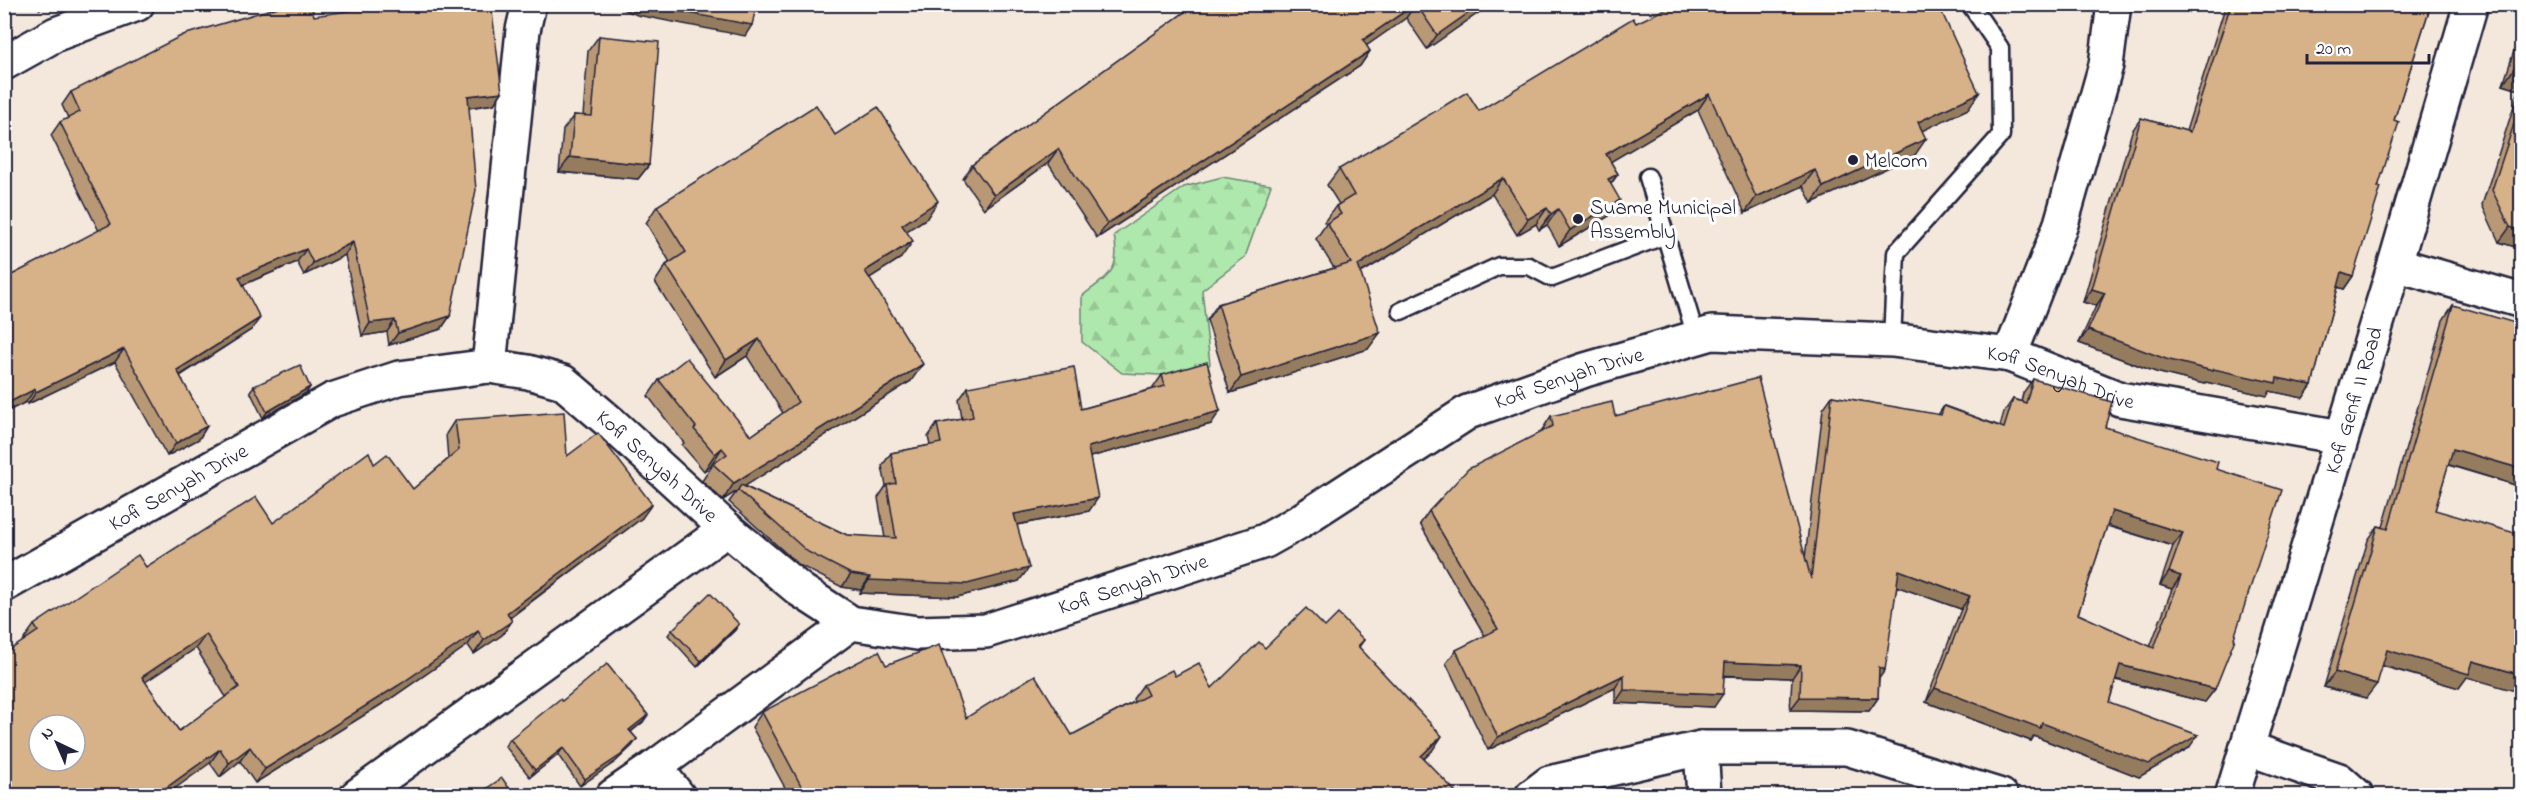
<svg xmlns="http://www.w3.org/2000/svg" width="2526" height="800" font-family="'Indie Flower',sans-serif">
  <defs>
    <pattern id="forest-firs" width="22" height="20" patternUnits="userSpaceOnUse" patternTransform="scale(1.5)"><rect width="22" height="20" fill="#afe8ac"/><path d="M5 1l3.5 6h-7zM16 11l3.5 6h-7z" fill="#96c795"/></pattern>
  </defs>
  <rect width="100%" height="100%" fill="#f3e8db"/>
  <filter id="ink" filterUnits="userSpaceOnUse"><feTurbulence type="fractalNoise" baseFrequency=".0167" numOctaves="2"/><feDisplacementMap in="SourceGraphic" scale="12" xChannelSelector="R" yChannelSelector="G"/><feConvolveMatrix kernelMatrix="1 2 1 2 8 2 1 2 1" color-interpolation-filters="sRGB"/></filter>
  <g filter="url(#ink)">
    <path fill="url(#forest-firs)" stroke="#688574" stroke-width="1.5" d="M 1222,177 L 1271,185 L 1245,257 L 1202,290 L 1210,364 L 1197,377 L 1122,373 L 1082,342 L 1082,296 C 1109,275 1121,272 1114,235 L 1184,187 Z"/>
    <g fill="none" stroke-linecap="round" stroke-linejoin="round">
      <defs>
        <g id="service">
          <path d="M 1648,177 L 1696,337"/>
          <path d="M 1401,311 L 1499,266 L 1529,266 L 1552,278 L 1666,235"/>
          <path d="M 1892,340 L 1896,253 L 2001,135 L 2000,48 L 1970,4"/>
        </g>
        <g id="minor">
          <path d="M 4,63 L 56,34 L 137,4"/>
          <path d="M 2395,264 L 2522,301"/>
          <path d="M 2010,355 L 2061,224 L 2106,65 L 2114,4"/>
          <path d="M 489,366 L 523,30 L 529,4"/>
          <path id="s1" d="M 4,585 L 332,400 L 399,378 L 489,366 L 528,372 L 563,382 L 612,424 L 727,529 L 800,590 L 851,623 L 917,633 L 986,631 L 1265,541 L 1297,523 L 1468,412 L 1585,370 L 1712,333 L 1892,340 L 2010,355 L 2120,399 L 2341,437"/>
          <path d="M 1701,748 L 1704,796"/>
          <path d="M 2247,748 L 2339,780 L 2357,796"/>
          <path d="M 655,767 L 678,796"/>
          <path d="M 357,796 L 727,529"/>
          <path d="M 613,796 L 655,767 L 851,623"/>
          <path d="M 1532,796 L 1549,783 L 1701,748 L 1847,748 L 2001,796"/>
          <path id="s2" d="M 2232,796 L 2395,264 L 2471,4"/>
        </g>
      </defs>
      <use href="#service" stroke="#22223b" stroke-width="21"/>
      <use href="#minor" stroke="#22223b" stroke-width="38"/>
      <use href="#service" stroke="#fff" stroke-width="16"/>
      <use href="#minor" stroke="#fff" stroke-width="33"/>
    </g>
    <g fill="#b99875" stroke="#22223b" stroke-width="1.5" fill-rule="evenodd">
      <path d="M 1196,4 L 1491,4 L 1427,49 L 1406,18 L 1366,46 L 1370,51 L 1360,66 L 1097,238 L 1048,163 L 984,209 L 963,179 L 972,165 Z"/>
      <path d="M 2226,4 L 2431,4 L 2394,120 L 2378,187 L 2353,276 L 2344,289 L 2338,287 L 2312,385 L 2303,398 L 2270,391 L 2267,396 L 2206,382 L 2204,384 L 2156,372 L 2079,343 L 2096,306 L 2083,302 L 2132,131 L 2141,118 L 2186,131 Z"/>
      <path d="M 314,16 L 502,92 L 494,104 L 469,108 L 450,316 L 441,329 L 389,345 L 387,332 L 362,336 L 345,255 L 304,275 L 297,262 L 243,285 L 251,330 L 180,376 L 207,426 L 199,439 L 167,456 L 115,362 L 28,404 L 26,402 L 4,413 L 4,279 L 99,231 L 51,135 L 60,122 L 68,118 L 62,105 L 71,92 Z"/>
      <path d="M 1636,23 L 1968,109 L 1922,130 L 1915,155 L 1812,203 L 1803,186 L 1745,213 L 1698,110 L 1610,161 L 1618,174 L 1611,184 L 1609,216 L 1559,246 L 1547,225 L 1539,230 L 1536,224 L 1517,235 L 1492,194 L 1361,273 L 1368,349 L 1230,393 L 1207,320 L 1218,304 L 1334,268 L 1316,239 L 1326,224 L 1324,222 L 1336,206 L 1339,204 L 1327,185 L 1339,169 L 1479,111 Z"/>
      <path d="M 2522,26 L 2522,249 L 2499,242 L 2482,205 L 2519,90 L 2503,85 Z"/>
      <path d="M 599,36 L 649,165 L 638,179 L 559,172 L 563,130 L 574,115 L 583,116 L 588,51 Z"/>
      <path d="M 835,135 L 927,218 L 906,231 L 901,258 L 869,278 L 911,381 L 744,486 L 847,535 L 885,538 L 878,498 L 886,486 L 882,466 L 891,453 L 930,445 L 928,437 L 937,424 L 962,419 L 959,400 L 968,387 L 1081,409 L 1153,389 L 1153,388 L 1162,375 L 1211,424 L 1090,457 L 1089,511 L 1017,525 L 1019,581 L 957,597 L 860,593 L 861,590 L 842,587 L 799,565 L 729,502 L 738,490 L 723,500 L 702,481 L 712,466 L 711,465 L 704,471 L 682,445 L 684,443 L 648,396 L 659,380 L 751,436 L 783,413 L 747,356 L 715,377 L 655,282 L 666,265 L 670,262 L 646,223 L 657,206 Z"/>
      <path d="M 2453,305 L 2522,487 L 2448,465 L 2435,510 L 2467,677 L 2459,688 L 2382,666 L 2366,698 L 2324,687 L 2368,540 L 2378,526 L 2383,527 L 2443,320 Z"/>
      <path d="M 2033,379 L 2105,427 L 2216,469 L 2215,689 L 2205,702 L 2116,680 L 2109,702 L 2189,748 L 2139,777 L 2034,736 L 2031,741 L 1926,702 L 1961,609 L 1897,586 L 1879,679 L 1878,698 L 1869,711 L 1790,710 L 1792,678 L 1724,676 L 1714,707 L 1615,703 L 1615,688 L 1488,750 L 1446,663 L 1456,650 L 1485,636 L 1420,524 L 1429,511 L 1542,432 L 1542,430 L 1551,416 L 1615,416 L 1805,558 L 1823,409 L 1832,396 L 1938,415 L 1944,406 L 2000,426 L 2004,412 L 2013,399 L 2021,402 L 2023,393 ZM 2107,526 L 2173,546 L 2160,585 L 2172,589 L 2150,647 L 2078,614 Z"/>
      <path d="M 254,386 L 310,387 L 306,393 L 263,418 L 250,391 Z"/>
      <path d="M 455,420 L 567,456 L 642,518 L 510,618 L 512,621 L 502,635 L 474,654 L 468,645 L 390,699 L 255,783 L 240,761 L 220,777 L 210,763 L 24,639 L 34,625 L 146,567 L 273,523 L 374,464 L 413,489 L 448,459 L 446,434 ZM 196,648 L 226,697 L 179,731 L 145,682 Z"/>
      <path d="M 739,624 L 735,630 L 697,667 L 668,635 L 672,630 Z"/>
      <path d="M 1325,627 L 1364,640 L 1359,647 L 1432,751 L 1424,759 L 1452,795 L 789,795 L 752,727 L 762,712 L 966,718 L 1072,735 L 1134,702 L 1133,699 L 1143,685 L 1175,676 L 1212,688 L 1265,648 Z"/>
      <path d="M 562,701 L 643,722 L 631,732 L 637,739 L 632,746 L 615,762 L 580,786 L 558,755 L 530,777 L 505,746 L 510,739 Z"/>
    </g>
    <g fill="#967c5f" stroke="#22223b" stroke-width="1.5">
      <path d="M 43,4 L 50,4 L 40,9 Z"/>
      <path d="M 612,4 L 645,4 L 752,25 L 745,36 L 637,15 Z"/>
      <path d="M 1416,4 L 1406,18 L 1353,55 L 1363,40 Z"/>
      <path d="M 1481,4 L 1491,4 L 1427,49 L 1437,35 Z"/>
      <path d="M 1370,51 L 1360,66 L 1097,238 L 1107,224 Z"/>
      <path d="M 2513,70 L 2522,73 L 2522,86 L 2519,90 L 2503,85 Z"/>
      <path d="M 502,92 L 494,104 L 459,109 L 468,96 Z"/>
      <path d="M 1979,93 L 1968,109 L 1907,138 L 1918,122 Z"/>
      <path d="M 1709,94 L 1698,110 L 1595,171 L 1606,154 Z"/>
      <path d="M 1926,139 L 1915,155 L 1812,203 L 1823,187 Z"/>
      <path d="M 1058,149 L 1048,163 L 984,209 L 994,195 Z"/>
      <path d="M 570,157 L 649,165 L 638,179 L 559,172 Z"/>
      <path d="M 1815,170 L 1803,186 L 1745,213 L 1756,197 Z"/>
      <path d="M 1618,174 L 1606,190 L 1608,179 Z"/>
      <path d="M 1503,178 L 1492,194 L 1347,281 L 1358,265 Z"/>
      <path d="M 1620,200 L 1609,216 L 1559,246 L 1570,230 Z"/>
      <path d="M 938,201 L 927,218 L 891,241 L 902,225 Z"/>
      <path d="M 1547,208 L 1536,224 L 1517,235 L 1528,219 Z"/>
      <path d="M 1558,209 L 1547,225 L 1539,230 L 1551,214 Z"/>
      <path d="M 2510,227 L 2522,231 L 2522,249 L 2499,242 Z"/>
      <path d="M 913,241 L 901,258 L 854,288 L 865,271 Z"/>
      <path d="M 353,242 L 345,255 L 304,275 L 313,263 Z"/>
      <path d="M 306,249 L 297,262 L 230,290 L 239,277 Z"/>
      <path d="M 2342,272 L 2353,276 L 2344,289 L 2332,285 Z"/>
      <path d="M 2092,289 L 2105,293 L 2096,306 L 2083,302 Z"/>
      <path d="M 450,316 L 441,329 L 389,345 L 398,333 Z"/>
      <path d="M 260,318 L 251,330 L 168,383 L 177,370 Z"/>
      <path d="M 395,320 L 387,332 L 362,336 L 370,323 Z"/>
      <path d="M 2088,330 L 2214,369 L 2277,378 L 2312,385 L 2303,398 L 2270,391 L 2267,396 L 2206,382 L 2204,384 L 2156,372 L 2079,343 Z"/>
      <path d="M 1380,333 L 1368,349 L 1230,393 L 1241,377 Z"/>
      <path d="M 759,339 L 747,356 L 715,377 L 726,360 Z"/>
      <path d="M 124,349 L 115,362 L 28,404 L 36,392 Z"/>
      <path d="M 923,364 L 911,381 L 723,500 L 734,483 Z"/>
      <path d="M 310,387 L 306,393 L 263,418 L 267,412 Z"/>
      <path d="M 35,389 L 26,402 L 4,413 L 4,405 Z"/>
      <path d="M 1220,411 L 1211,424 L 1079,460 L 1088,447 Z"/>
      <path d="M 207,426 L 199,439 L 167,456 L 176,443 Z"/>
      <path d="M 722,448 L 711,465 L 704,471 L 715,454 Z"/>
      <path d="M 2453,449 L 2522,469 L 2522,487 L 2443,463 Z"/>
      <path d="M 1098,498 L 1089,511 L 1005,527 L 1014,514 Z"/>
      <path d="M 652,504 L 642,518 L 497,627 L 507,613 Z"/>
      <path d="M 2112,511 L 2183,533 L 2173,546 L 2103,524 Z"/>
      <path d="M 1029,568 L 1019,581 L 957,597 L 860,593 L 869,580 Z"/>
      <path d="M 1899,570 L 1970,596 L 1961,609 L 1890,584 Z"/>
      <path d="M 2169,572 L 2181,576 L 2172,589 L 2160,585 Z"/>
      <path d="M 851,574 L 870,577 L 861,590 L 842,587 Z"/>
      <path d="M 512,621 L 502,635 L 474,654 L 484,640 Z"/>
      <path d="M 739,624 L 735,630 L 697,667 L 701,661 Z"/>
      <path d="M 478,631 L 468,645 L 390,699 L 255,783 L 265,769 Z"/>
      <path d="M 206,634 L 196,648 L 132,691 L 142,677 Z"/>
      <path d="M 2387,650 L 2473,661 L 2522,675 L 2522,693 L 2467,677 L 2459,688 L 2377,664 Z"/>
      <path d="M 1725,662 L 1801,665 L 1792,678 L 1715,675 Z"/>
      <path d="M 2120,665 L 2215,689 L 2205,702 L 2111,678 Z"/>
      <path d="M 1879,667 L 1885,670 L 1876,683 Z"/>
      <path d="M 2335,672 L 2377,684 L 2366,698 L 2324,687 Z"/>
      <path d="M 1624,675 L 1615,688 L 1488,750 L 1498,737 Z"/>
      <path d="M 1935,688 L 2042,723 L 2198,735 L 2189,748 L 2139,777 L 2034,736 L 2031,741 L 1926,702 Z"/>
      <path d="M 1624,690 L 1723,694 L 1714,707 L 1615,703 Z"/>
      <path d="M 1800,697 L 1878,698 L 1869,711 L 1790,710 Z"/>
      <path d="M 648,715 L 643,722 L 624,737 L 629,730 Z"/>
      <path d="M 1442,736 L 1432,751 L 1411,770 L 1421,756 Z"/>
      <path d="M 637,739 L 632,746 L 615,762 L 580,786 L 585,779 Z"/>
      <path d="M 250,747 L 240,761 L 220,777 L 229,763 Z"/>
      <path d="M 563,748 L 558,755 L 530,777 L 535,770 Z"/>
      <path d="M 220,749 L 210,763 L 166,795 L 156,795 Z"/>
    </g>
    <g fill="#d7b188" stroke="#22223b" stroke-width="1.5" fill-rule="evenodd">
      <path d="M 289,4 L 311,4 L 314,16 L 397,4 L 491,4 L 502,92 L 468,96 L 476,190 L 450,316 L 398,333 L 395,320 L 370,323 L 353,242 L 313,263 L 306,249 L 239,277 L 260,318 L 177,370 L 207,426 L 176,443 L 124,349 L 36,392 L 35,389 L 4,405 L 4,279 L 111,224 L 60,122 L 80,112 L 71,92 L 183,35 Z"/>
      <path d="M 1196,4 L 1415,4 L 1363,40 L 1370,51 L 1107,224 L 1058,149 L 994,195 L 972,165 Z"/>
      <path d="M 1416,4 L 1481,4 L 1437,35 Z"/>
      <path d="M 1676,4 L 1938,4 L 1979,93 L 1918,122 L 1926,139 L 1823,187 L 1815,170 L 1756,197 L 1709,94 L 1606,154 L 1618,174 L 1608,179 L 1620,200 L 1570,230 L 1558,209 L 1551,214 L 1547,208 L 1528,219 L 1503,178 L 1358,265 L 1380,333 L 1241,377 L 1218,304 L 1351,263 L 1327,223 L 1341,214 L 1336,206 L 1354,195 L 1339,169 L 1467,92 L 1479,111 L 1633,18 L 1636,23 Z"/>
      <path d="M 2231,4 L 2431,4 L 2394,120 L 2399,122 L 2378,187 L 2381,187 L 2353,276 L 2342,272 L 2312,385 L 2277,378 L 2276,383 L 2214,369 L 2213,371 L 2166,359 L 2088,330 L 2105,293 L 2092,289 L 2141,118 L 2190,132 Z"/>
      <path d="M 645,5 L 645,4 L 757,4 L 752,25 Z"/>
      <path d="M 599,36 L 659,42 L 649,165 L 570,157 L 574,115 L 592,116 Z"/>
      <path d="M 2522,44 L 2522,73 L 2513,70 Z"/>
      <path d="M 2522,100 L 2522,231 L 2510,227 L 2492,190 Z"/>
      <path d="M 816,105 L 835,135 L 878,107 L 938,201 L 902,225 L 913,241 L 865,271 L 923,364 L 734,483 L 713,464 L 727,454 L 722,448 L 715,454 L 694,429 L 696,427 L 659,380 L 687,358 L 751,436 L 798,402 L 759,339 L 726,360 L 666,265 L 686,252 L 657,206 Z"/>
      <path d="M 2453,305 L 2522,325 L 2522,469 L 2453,449 L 2435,510 L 2522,535 L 2522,675 L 2473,661 L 2469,674 L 2387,650 L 2377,684 L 2335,672 L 2378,526 L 2388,529 Z"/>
      <path d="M 1207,362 L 1220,411 L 1088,447 L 1098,498 L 1014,514 L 1029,568 L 967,584 L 869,580 L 870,577 L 851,574 L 808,552 L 738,490 L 741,485 L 847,535 L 896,538 L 887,485 L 896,483 L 891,453 L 941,443 L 937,424 L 973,417 L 968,387 L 1074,367 L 1081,409 L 1165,386 L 1162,375 Z"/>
      <path d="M 300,365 L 310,387 L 267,412 L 254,386 Z"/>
      <path d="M 1758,378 L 1811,579 L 1832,396 L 1941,415 L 1944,406 L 2004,428 L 2013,399 L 2026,403 L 2033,379 L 2112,402 L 2105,427 L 2218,462 L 2216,469 L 2282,490 L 2234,638 L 2235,639 L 2215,689 L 2120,665 L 2109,702 L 2198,735 L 2149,764 L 2042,723 L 2040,728 L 1935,688 L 1970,596 L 1899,570 L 1885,670 L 1879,667 L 1878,698 L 1800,697 L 1801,665 L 1725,662 L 1723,694 L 1624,690 L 1624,675 L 1498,737 L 1456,650 L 1498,629 L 1429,511 L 1468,469 L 1553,426 L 1551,416 L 1612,402 L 1615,416 ZM 2112,511 L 2183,533 L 2169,572 L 2181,576 L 2154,648 L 2078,614 Z"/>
      <path d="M 564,412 L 567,456 L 598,433 L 652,504 L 507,613 L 512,621 L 484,640 L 478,631 L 399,685 L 265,769 L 250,747 L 229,763 L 220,749 L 156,795 L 4,795 L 4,654 L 38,631 L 34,625 L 138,555 L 146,567 L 256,497 L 273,523 L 369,452 L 374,464 L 387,454 L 413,489 L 459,450 L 455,420 ZM 206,634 L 239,687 L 179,731 L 142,677 ZM 39,725 L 75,725 L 75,761 L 39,761 Z"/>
      <path d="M 710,593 L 739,624 L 701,661 L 672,630 Z"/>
      <path d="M 1306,608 L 1325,627 L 1338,614 L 1364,640 L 1358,646 L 1442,736 L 1421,756 L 1455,791 L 1450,795 L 806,795 L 762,712 L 879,651 L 886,665 L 939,645 L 966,718 L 1035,675 L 1072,735 L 1148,695 L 1143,685 L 1172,670 L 1175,676 L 1199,663 L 1212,688 L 1259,642 L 1265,648 Z"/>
      <path d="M 607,664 L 648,715 L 629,730 L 637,739 L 621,755 L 585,779 L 563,748 L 535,770 L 510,739 L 560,699 L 562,701 Z"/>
      <path d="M 502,778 L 514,795 L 477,795 Z"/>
    </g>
  </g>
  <g fill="#22223b" stroke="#fff" stroke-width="2">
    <circle cx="1853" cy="160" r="6"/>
    <circle cx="1578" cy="219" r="6"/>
  </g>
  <g text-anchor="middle" stroke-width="6" stroke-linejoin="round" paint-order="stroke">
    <g font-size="21" fill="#22223b" stroke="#fff" text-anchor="start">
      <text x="1865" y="167">Melcom</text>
      <text x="1590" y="214">Suame Municipal<tspan x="1590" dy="24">Assembly</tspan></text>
    </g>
    <g font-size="21" fill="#22223b" stroke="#fff">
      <text dy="7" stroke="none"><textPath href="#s1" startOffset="2270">Kofi Senyah Drive</textPath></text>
      <text dy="7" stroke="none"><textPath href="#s1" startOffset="1766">Kofi Senyah Drive</textPath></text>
      <text dy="7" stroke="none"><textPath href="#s2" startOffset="414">Kofi Genfi II Road</textPath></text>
      <text dy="7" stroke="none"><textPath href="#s1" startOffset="740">Kofi Senyah Drive</textPath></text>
      <text dy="7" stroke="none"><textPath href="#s1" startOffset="200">Kofi Senyah Drive</textPath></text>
      <text dy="7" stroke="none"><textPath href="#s1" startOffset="1280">Kofi Senyah Drive</textPath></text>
    </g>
  </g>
  <rect width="2526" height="800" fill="none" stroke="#fff" stroke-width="24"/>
  <rect x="12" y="12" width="2502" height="776" fill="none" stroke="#22223b" stroke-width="2" filter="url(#ink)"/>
  <g transform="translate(57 743) rotate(316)"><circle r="28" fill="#ffffff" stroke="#a7a7b1" stroke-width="1.5"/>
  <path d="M0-4.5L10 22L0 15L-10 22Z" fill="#22223b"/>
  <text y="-9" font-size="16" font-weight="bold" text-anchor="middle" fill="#22223b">N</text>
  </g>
  <path d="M2307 54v9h122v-9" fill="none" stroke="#22223b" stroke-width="3"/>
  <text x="2316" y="54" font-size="18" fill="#22223b" stroke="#ffffff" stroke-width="4.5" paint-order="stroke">20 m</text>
</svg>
